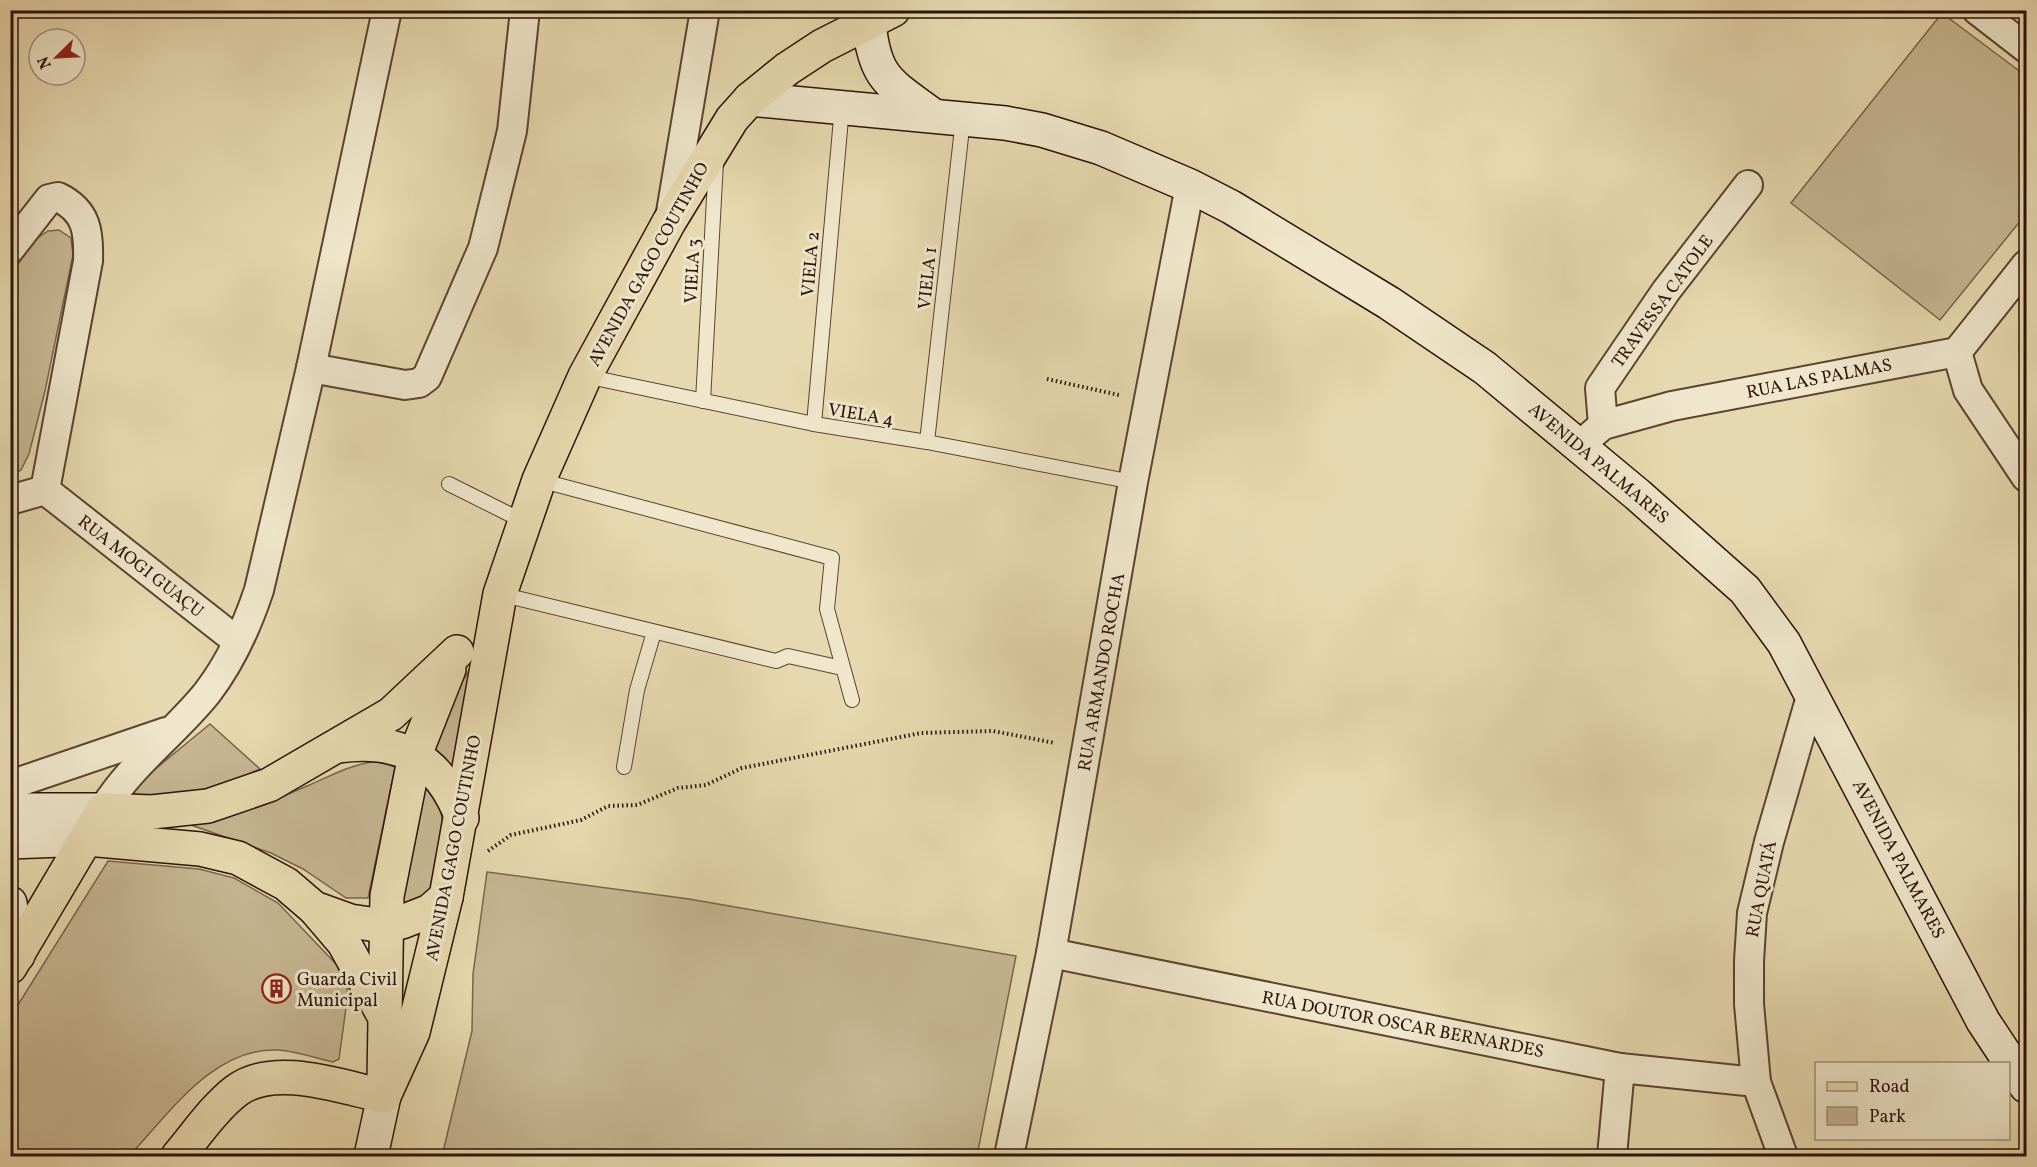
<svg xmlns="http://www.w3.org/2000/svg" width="2037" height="1167" font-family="Vollkorn,serif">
  <rect width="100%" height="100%" fill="#e7d9af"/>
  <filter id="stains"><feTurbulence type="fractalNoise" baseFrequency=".00333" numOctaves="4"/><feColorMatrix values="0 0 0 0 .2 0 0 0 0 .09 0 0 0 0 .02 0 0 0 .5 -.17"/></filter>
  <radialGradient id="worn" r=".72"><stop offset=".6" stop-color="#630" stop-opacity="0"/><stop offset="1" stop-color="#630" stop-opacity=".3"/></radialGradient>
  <g fill="#c7b793" stroke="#79644e" stroke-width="1.5">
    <path d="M 1942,13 L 2026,76 L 2026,214 L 1940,320 L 1791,203 Z"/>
    <path d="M 59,230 L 71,238 L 73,255 L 45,391 L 29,454 L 21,470 L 11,476 L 11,274 L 36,239 L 48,231 Z"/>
    <path d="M 488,644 L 460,771 L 430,751 C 445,712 462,676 488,644 Z"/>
    <path d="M 210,724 L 260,769 L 216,788 L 138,798 L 134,794 L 137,784 Z"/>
    <path d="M 376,761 L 395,767 L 368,898 L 346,898 L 303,869 L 271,853 L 191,825 L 193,822 C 234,817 270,802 307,786 C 333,775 347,766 376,761 Z"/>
    <path d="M 423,779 L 440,807 L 443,825 L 434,881 L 429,893 L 404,909 L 399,901 Z"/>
    <path d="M 108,861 L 199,869 L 234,878 L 278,903 L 336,964 L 345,980 L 348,993 L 339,1059 L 333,1062 C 315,1058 296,1051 278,1050 C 213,1047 169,1114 129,1156 L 11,1156 L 11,1016 Z"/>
    <path d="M 487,872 L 689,899 L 1016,956 L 977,1156 L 442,1156 L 472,1031 L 473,974 Z"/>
  </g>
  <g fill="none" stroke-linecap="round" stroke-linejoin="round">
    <defs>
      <g id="lane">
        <path d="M 585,376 L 814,424 L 927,442 L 1133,482"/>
        <path d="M 703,401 L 716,162"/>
        <path d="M 814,424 L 842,107"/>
        <path d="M 927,442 L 963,119"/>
        <path d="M 539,480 L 832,558 L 827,609 L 852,700"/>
        <path d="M 449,484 L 523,521"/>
        <path d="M 500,594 L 776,661 L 788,656 L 842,668"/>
        <path d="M 624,767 L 637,690 L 654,632"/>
      </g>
      <g id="street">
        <path d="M 1977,10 L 2026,48"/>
        <path d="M 670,218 L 705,10"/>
        <path d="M 10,249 L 49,199 L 58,197 C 87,211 89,232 88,261 L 45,490"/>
        <path d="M 1957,352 L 1968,390 L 2026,477"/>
        <path d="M 311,368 L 405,385 L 419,383 L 427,377 L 483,248 L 512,131 L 525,10"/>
        <path d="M 1603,425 L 1600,388 L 1666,291 L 1748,185"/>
        <path d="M 1580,445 L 1603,425 L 1672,406 L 1957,352 L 2026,265"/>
        <path d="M 45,490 L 237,641"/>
        <path d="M 10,500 L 45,490"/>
        <path d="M 10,785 L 166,732"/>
        <path d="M 103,810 C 131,764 174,734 207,693 C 230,663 247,626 259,590 L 311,368 L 387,10"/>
        <path d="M 1051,953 L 1620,1068 L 1756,1082"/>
        <path d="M 1009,1156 L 1051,953 L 1133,482 L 1190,186"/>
        <path d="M 1612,1156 L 1620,1068"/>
        <path d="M 1783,1156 L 1756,1082 L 1749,1004 L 1749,961 L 1752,913 L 1769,842 L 1812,693"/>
      </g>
      <g id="secondary">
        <path d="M 869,22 C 874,78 889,83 931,114"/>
        <path d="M 750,99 L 1005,123 L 1042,130 L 1101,148 L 1190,186 L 1231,207 L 1389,303 L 1485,368 L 1638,495 L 1745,590 L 1784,643 L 1983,1021 L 2026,1086"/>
        <path d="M 10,810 L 103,810"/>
        <path d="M 10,842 L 87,839"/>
        <path d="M 10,903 L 18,955"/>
        <path d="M 371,1156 L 384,1096"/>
      </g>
      <g id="primary">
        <path d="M 339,746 C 401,738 439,758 462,818"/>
        <path d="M 87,839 L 200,849 L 238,858 L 286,884 L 314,908 L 350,921 L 370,924 L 402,922 L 430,911 L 446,897"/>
        <path d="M 315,909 L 344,943 L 383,1014"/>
        <path d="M 10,967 L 103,810 L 152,812 L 208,806 L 269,785 L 391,714 L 457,652"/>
        <path d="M 384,1082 L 387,896 L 415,755 L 449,669"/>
        <path d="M 384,1096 L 413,1032 L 446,897 L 500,594 L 539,480 L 585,376 L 669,222 L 732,119 L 750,99 L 787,69 L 822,46 L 893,10"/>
        <path d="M 178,1156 C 196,1135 214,1108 236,1091 C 274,1062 341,1087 384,1096"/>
      </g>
    </defs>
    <use href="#lane" stroke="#5a4432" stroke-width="16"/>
    <use href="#street" stroke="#5a4432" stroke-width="32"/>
    <use href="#secondary" stroke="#2b1208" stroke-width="36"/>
    <use href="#primary" stroke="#2b1208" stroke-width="36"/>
    <g stroke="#2b1208" stroke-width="4" stroke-dasharray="1.5 3" stroke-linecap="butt">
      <path d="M 1047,379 L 1119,395"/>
      <path d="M 488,851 L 511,835 L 581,820 L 608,806 L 637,805 L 678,788 L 706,785 L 742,768 L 921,733 L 993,731 L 1055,743"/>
    </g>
    <use href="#lane" stroke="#efe6cb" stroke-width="14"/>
    <use href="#street" stroke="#efe6cb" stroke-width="28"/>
    <use href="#secondary" stroke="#efe6cb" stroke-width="33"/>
    <use href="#primary" stroke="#e7d9af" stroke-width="33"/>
  </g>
  <defs>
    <symbol id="building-ring" viewBox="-11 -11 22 22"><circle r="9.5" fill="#efe6cb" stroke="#8f2418" stroke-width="1.5"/><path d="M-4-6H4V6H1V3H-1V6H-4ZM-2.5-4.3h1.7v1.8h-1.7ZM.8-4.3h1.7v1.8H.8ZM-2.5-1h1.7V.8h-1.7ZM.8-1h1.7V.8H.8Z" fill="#8f2418"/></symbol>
  </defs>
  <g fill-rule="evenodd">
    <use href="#building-ring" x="260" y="972" width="33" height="33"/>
  </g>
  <g text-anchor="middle" stroke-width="6" stroke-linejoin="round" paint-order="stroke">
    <g font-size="18" fill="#2b1208" stroke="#efe6cb">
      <text transform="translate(648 264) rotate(-61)" y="6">AVENIDA GAGO COUTINHO</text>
      <text transform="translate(810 264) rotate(-85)" y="6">VIELA 2</text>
      <text transform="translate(692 271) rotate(-87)" y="6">VIELA 3</text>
      <text transform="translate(927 278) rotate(-84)" y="6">VIELA 1</text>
      <text transform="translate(1662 301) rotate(-54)" y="6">TRAVESSA CATOLE</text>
      <text transform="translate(1819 378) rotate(-11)" y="6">RUA LAS PALMAS</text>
      <text transform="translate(861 414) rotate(9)" y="6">VIELA 4</text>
      <text transform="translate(1599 463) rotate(40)" y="6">AVENIDA PALMARES</text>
      <text transform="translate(141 566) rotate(38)" y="6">RUA MOGI GUAÇU</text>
      <text transform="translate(1101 672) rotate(-80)" y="6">RUA ARMANDO ROCHA</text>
      <text transform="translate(453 848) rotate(-79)" y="6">AVENIDA GAGO COUTINHO</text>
      <text transform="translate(1899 859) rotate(62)" y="6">AVENIDA PALMARES</text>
      <text transform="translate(1761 889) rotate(-79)" y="6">RUA QUATÁ</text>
      <text transform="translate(1403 1024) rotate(11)" y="6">RUA DOUTOR OSCAR BERNARDES</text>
    </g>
    <g font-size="18" fill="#2b1208" stroke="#efe6cb" text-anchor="start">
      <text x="297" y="985">Guarda Civil<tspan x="297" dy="21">Municipal</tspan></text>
    </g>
  </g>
  <rect width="2037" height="1167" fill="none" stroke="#e7d9af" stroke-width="36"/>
  <rect x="12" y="12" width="2013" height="1143" fill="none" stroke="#2b1208" stroke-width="3"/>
  <rect x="18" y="18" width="2001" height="1131" fill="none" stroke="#2b1208" stroke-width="1.5"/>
  <rect x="1815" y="1062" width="195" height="78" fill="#efe6cb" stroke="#a1917d" stroke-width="1.5"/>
  <rect x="1827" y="1082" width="30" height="9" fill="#e7d9af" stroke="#a1917d" stroke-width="1.5"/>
  <text x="1869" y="1092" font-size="18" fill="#2b1208">Road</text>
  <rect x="1827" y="1107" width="30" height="18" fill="#c7b793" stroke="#a1917d" stroke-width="1.5"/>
  <text x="1869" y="1122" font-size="18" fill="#2b1208">Park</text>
  <g transform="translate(57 57) rotate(246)"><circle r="28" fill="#efe6cb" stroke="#a1917d" stroke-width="1.5"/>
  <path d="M0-4.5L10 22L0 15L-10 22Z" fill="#8f2418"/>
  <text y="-9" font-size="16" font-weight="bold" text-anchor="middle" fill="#2b1208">N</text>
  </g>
  <rect width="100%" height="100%" filter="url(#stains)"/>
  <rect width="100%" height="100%" fill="url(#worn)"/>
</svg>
